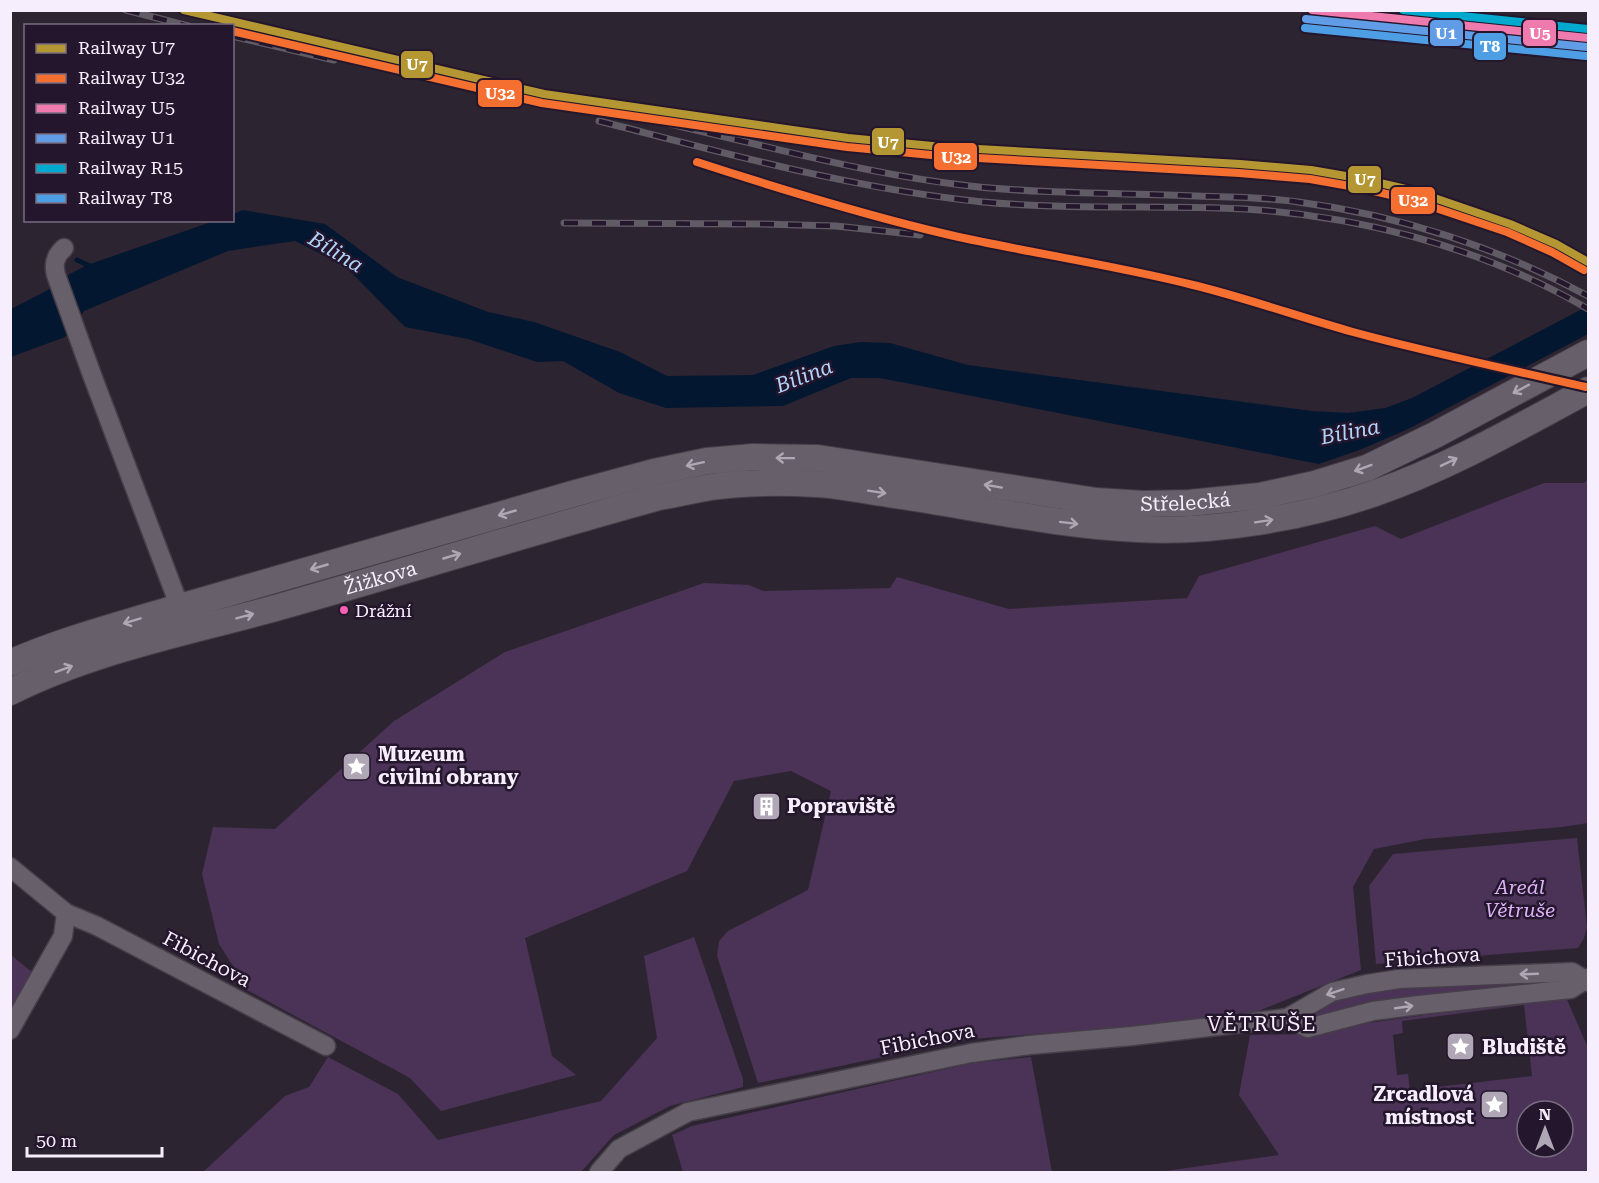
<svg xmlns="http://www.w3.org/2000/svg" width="1599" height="1183" font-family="'Roboto Serif',serif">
  <rect width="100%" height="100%" fill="#2d2431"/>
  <g fill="#4a3356" fill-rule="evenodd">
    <path d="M 1588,479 L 1588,823 L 1562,827 L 1425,839 L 1374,849 L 1353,887 L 1361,970 L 1238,1019 L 970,1039 L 758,1083 L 717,956 L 719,941 L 728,931 L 808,890 L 831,791 L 791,771 L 734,781 L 687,871 L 525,938 L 552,1056 L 576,1075 L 441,1111 L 410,1078 L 245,989 L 242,980 L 219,944 L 202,874 L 213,827 L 275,829 L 394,721 L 505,652 L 704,583 L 749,585 L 763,591 L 890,588 L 897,577 L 1009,609 L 1187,598 L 1199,576 L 1375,526 L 1401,539 L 1544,483 L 1584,483 Z"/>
    <path d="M 1577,838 L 1587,927 L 1584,938 L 1578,948 L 1376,964 L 1369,886 L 1393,854 Z"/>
    <path d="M 694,937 L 743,1079 L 743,1087 L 670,1106 L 614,1135 L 581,1172 L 203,1172 L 285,1096 L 309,1087 L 328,1057 L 398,1094 L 438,1140 L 601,1101 L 657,1038 L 644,956 Z"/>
    <path d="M 12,956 L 32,972 L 11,1010 L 10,958 Z"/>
    <path d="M 1569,978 L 1570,983 L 1316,1020 L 1308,1018 L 1310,1013 L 1339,996 L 1402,987 Z"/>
    <path d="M 1565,995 L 1588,1048 L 1588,1172 L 1158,1172 L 1279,1155 L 1239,1095 L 1250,1035 L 1306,1034 L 1355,1025 ZM 1524,1005 L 1532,1076 L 1410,1090 L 1408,1074 L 1397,1075 L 1393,1035 L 1403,1033 L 1402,1021 ZM 1527,1111 L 1563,1111 L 1563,1147 L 1527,1147 Z"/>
    <path d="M 1031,1057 L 1052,1172 L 683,1172 L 672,1135 L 692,1126 L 973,1063 Z"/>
  </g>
  <path fill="#041730" d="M 243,210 L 325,224 L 397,277 L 488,312 L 534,322 L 620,352 L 667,376 L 753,375 L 834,346 L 861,342 L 890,343 L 968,365 L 1312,411 L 1348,413 L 1385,408 L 1412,398 L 1588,306 L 1588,334 L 1408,429 L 1362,449 L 1319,464 L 880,378 L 851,378 L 783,406 L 666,408 L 619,393 L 563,361 L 537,362 L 468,339 L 405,327 L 345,266 L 295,241 L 228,251 L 84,311 L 65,337 L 11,357 L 11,309 L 48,290 L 70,274 L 87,265 L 214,221 L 232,220 L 233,214 Z"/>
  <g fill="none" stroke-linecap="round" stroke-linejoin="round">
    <path stroke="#041730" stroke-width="5" d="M 77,260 L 92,267"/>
    <defs>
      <g id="street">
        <path d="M 64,248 C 55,256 53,264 56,275 L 92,375 L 184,618"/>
        <path d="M 10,867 L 66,913 L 63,936 L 10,1030"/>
        <path d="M 66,913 L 97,926 L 326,1046"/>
        <path d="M 1287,1018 L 1308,1028 L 1373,1011 L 1419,1005 L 1571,989 L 1588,978"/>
        <path d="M 599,1172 L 619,1149 L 688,1112 L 971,1053 L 1030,1045 L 1132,1036 L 1287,1018 L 1332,992 L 1367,984 L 1399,979 L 1572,972 L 1588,982"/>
      </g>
      <g id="secondary">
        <path id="s1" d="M 10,663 C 53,644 98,631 142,618 L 576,493 L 654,472 L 707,461 L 753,457 L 818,458 L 1096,501 L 1143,504 L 1189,503 L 1260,496 L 1315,484 L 1367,468 L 1435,435 L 1588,353"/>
        <path id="s2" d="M 10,692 C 94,650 189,632 279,607 C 406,571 532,532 659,497 C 676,494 693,490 711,487 C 746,482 782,482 817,484 C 841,485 865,491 889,494 C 972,506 1054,525 1138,529 C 1213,533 1304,518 1375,493 C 1450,467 1519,427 1588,390"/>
      </g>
    </defs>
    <use href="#street" stroke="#463f49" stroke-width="21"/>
    <use href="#secondary" stroke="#463f49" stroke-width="28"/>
    <use href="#street" stroke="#67606b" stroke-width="18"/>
    <use href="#secondary" stroke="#67606b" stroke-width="26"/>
    <defs>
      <g id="rail">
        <path d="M 126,10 L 188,26"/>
        <path d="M 232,36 L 334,60"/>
        <path d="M 544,94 C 616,111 687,128 759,145 C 829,162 899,178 970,186 C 1045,194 1121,193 1196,196 C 1230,197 1264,197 1298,202 C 1399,215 1499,248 1588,296"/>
        <path d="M 599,121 C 725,153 853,189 983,202 C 1061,209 1140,206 1218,208 C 1344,211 1479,245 1588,309"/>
        <path d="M 564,223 L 761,224 L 836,226 L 920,235"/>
      </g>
    </defs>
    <use href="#rail" stroke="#615b65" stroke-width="7"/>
    <use href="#rail" stroke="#24162c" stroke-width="4.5" stroke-dasharray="14" stroke-linecap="butt"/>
    <defs>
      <path id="rail-1" d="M 184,10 L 544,94 L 848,138 L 943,147 L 1240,164 L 1311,170 L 1363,179 L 1414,191 L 1510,224 L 1556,244 L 1588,262"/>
      <g id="rail-2">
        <path d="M 232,31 L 542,103 L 847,147 L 942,156 L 1239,173 L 1310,179 L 1361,188 L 1412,200 L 1507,232 L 1552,252 L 1584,270"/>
        <path d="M 697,162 C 780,189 864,215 950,235 C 1030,253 1113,265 1193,285 C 1247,298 1299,317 1353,332 C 1430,353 1508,369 1586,387"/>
      </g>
      <path id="rail-3" d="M 1312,10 L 1588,38"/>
      <path id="rail-4" d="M 1306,19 L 1587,47"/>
      <path id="rail-5" d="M 1403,10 L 1588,29"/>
      <path id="rail-6" d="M 1305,28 L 1586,56"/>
    </defs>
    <use href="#rail-1" stroke="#24162c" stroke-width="12"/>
    <use href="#rail-2" stroke="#24162c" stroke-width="12"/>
    <use href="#rail-3" stroke="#24162c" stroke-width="12"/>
    <use href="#rail-4" stroke="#24162c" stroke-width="12"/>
    <use href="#rail-5" stroke="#24162c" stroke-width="12"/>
    <use href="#rail-6" stroke="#24162c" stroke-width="12"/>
    <use href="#rail-1" stroke="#b49732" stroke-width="8"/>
    <use href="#rail-2" stroke="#f46f30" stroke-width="8"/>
    <use href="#rail-3" stroke="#ef7aae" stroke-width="8"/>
    <use href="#rail-4" stroke="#609de6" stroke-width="8"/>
    <use href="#rail-5" stroke="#00a9ce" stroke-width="8"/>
    <use href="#rail-6" stroke="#4d9ee5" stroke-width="8"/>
  </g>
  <defs><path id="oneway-shaft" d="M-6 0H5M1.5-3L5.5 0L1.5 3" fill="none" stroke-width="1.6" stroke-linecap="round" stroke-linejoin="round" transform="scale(1.5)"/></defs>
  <g stroke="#afa7b4">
    <use href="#oneway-shaft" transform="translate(1521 389) rotate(152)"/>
    <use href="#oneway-shaft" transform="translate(785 458) rotate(-179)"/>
    <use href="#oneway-shaft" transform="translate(1449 462) rotate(-26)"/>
    <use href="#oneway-shaft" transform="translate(695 464) rotate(168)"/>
    <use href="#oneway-shaft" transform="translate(1363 468) rotate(160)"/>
    <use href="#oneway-shaft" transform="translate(993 486) rotate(-170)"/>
    <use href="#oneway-shaft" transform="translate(877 492) rotate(9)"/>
    <use href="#oneway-shaft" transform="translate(507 513) rotate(164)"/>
    <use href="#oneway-shaft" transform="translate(1264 521) rotate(-9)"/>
    <use href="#oneway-shaft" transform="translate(1069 523) rotate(7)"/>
    <use href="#oneway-shaft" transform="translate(452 556) rotate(-16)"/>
    <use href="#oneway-shaft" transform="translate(319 567) rotate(164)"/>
    <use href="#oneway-shaft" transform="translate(245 616) rotate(-15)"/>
    <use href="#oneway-shaft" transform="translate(132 621) rotate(163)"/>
    <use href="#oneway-shaft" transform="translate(64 669) rotate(-20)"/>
    <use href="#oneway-shaft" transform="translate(1529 974) rotate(178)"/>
    <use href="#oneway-shaft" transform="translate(1335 992) rotate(161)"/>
    <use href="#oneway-shaft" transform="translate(1404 1007) rotate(-8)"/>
  </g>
  <defs>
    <symbol id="sight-square" viewBox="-11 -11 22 22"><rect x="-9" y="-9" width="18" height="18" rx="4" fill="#b0a7b6" stroke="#24162c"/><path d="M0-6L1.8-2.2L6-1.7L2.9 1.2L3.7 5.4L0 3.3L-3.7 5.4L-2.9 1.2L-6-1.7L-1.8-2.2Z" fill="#fff"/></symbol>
    <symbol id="building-square" viewBox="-11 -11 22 22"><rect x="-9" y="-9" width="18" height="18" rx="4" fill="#b0a7b6" stroke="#24162c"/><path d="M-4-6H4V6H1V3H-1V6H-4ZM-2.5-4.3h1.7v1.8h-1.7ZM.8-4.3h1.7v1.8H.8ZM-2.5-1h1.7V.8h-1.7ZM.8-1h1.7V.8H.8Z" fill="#fff"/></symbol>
  </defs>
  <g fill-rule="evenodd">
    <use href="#sight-square" x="340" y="750" width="33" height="33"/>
    <use href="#building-square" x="750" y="790" width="33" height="33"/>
    <use href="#sight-square" x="1444" y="1030" width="33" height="33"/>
    <use href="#sight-square" x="1478" y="1088" width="33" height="33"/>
  </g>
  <circle fill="#f860b3" stroke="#24162c" stroke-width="2" cx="344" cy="610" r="5"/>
  <g text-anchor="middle" stroke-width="5" stroke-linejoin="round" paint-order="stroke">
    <g font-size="18" fill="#f7eefd" stroke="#24162c" text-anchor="start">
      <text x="355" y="617">Drážní</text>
    </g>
    <g font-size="20" fill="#f7eefd" stroke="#24162c">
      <text dy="7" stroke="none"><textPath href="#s1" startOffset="1208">Střelecká</textPath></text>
      <text dy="7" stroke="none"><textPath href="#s2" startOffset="388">Žižkova</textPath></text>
      <text transform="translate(1432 957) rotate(-4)" y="7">Fibichova</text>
      <text transform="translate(207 959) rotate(28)" y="7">Fibichova</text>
      <text transform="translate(927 1039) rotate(-11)" y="7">Fibichova</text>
    </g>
    <g font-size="20" font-weight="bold" fill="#f7eefd" stroke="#24162c" text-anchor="start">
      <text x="378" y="761">Muzeum<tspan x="378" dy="23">civilní obrany</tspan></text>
      <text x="787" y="813">Popraviště</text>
      <text x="1482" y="1054">Bludiště</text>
      <text x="1474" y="1101" text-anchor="end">Zrcadlová<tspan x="1474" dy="23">místnost</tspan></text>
    </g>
    <g font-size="20" font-style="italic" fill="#dcb1f6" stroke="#24162c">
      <text x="1520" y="894">Areál<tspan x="1520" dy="23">Větruše</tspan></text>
    </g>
    <g font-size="21" font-style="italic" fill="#b2d4fa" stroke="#24162c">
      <text transform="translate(336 252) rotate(31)" y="7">Bílina</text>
      <text transform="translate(804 376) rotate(-21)" y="7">Bílina</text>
      <text transform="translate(1350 432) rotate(-11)" y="7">Bílina</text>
    </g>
    <g font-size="21" letter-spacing="1.5" fill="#f7eefd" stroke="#24162c">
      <text x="1262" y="1031">VĚTRUŠE</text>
    </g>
  </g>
  <g stroke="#24162c" stroke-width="2">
    <rect x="1429" y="19" width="35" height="28" rx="6" fill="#609de6"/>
    <rect x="1522" y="19" width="35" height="28" rx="6" fill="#ef7aae"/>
    <rect x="1473" y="32" width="34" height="29" rx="6" fill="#4d9ee5"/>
    <rect x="400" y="50" width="34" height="29" rx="6" fill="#b49732"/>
    <rect x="477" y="79" width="46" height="29" rx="6" fill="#f46f30"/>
    <rect x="871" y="127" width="34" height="29" rx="6" fill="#b49732"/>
    <rect x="933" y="142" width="45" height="29" rx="6" fill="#f46f30"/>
    <rect x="1347" y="165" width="35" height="29" rx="6" fill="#b49732"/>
    <rect x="1390" y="186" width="46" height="29" rx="6" fill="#f46f30"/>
  </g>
  <g font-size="16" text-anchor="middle" font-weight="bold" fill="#fff">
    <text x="1446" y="39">U1</text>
    <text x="1540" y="39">U5</text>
    <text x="1490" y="52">T8</text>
    <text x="417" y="70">U7</text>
    <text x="500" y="99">U32</text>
    <text x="888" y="148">U7</text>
    <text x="956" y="163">U32</text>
    <text x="1365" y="185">U7</text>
    <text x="1413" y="206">U32</text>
  </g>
  <rect width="1599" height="1183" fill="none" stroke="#f7eefd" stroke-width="24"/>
  <rect x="24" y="24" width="210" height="198" fill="#24162c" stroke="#786c80" stroke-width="1.5"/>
  <rect x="36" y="44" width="30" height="9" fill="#b49732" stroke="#786c80" stroke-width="1.5"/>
  <text x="78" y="54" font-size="18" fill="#f7eefd">Railway U7</text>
  <rect x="36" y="74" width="30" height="9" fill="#f46f30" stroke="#786c80" stroke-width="1.5"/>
  <text x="78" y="84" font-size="18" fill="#f7eefd">Railway U32</text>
  <rect x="36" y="104" width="30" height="9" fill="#ef7aae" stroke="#786c80" stroke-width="1.5"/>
  <text x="78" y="114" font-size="18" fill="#f7eefd">Railway U5</text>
  <rect x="36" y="134" width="30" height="9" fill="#609de6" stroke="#786c80" stroke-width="1.5"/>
  <text x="78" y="144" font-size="18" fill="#f7eefd">Railway U1</text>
  <rect x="36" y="164" width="30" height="9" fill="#00a9ce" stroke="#786c80" stroke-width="1.5"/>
  <text x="78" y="174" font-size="18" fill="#f7eefd">Railway R15</text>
  <rect x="36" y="194" width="30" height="9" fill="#4d9ee5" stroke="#786c80" stroke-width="1.5"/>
  <text x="78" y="204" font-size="18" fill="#f7eefd">Railway T8</text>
  <g transform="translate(1545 1129)"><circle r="28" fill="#24162c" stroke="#786c80" stroke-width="1.5"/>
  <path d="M0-4.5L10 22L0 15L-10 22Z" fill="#b0a7b6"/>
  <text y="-9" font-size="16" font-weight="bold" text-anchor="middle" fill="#f7eefd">N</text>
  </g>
  <path d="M27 1147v9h135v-9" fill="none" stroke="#f7eefd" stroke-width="3"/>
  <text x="36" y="1147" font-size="18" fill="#f7eefd" stroke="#24162c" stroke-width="4.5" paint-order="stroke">50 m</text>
</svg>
